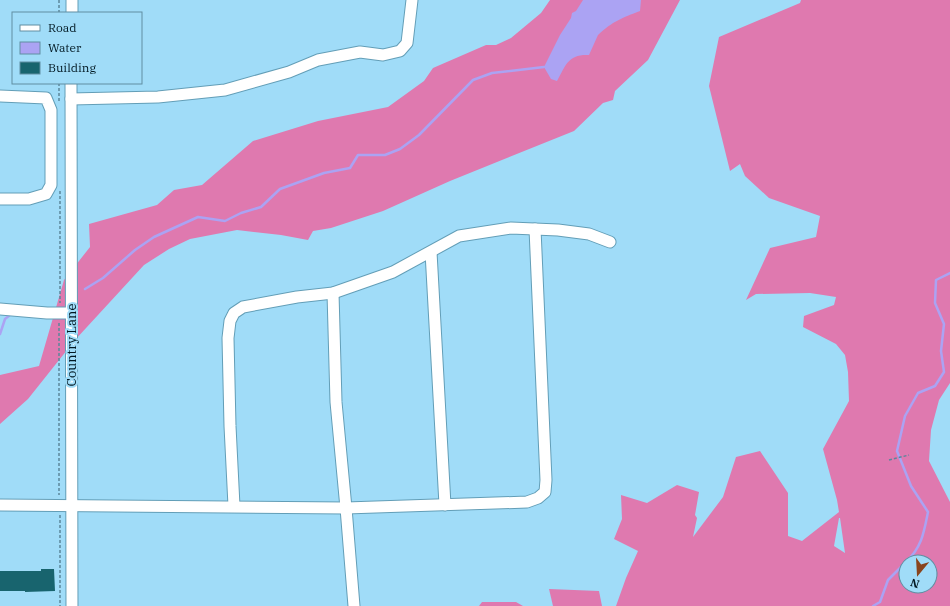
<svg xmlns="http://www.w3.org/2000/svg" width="950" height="606" font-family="'IBM Plex Serif',serif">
  <rect width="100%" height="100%" fill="#a0dcf8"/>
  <g fill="#df79af" fill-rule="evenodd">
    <path d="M 550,0 L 680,0 L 648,60 L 615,91 L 613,100 L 603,103 L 574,131 L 450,181 L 383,211 L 331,228 L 313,231 L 308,240 L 281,235 L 237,230 L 190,239 L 169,249 L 144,265 L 75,340 L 28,399 L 0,424 L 0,375 L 39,366 L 64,280 L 90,247 L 89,224 L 157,205 L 174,190 L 202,185 L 253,141 L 318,121 L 388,107 L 424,81 L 433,68 L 486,45 L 496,45 L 511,38 L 541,13 Z"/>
    <path d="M 801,0 L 950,0 L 950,383 L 939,400 L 931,430 L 929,461 L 950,502 L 950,606 L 616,606 L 626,578 L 638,551 L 614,539 L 622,519 L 621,495 L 647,503 L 677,485 L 699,492 L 695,515 L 697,518 L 693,537 L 723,497 L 736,457 L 760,451 L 788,493 L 788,536 L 802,541 L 839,512 L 837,500 L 823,449 L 849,401 L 848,372 L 845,355 L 836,344 L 803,327 L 804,316 L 834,305 L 836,297 L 810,293 L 756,294 L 746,300 L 770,248 L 816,237 L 820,216 L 769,198 L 745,176 L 740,164 L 730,171 L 709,86 L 719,37 L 800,3 ZM 839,518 L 840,518 L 845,553 L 834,546 ZM 906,562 L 930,562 L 930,586 L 906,586 Z"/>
    <path d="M 549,589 L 599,591 L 602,606 L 553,606 Z"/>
    <path d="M 482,602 L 516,602 L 523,606 L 479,606 Z"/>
  </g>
  <path fill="#aba3f3" d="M 583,0 L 641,0 L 640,11 C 622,18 613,21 598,35 L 589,55 C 568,54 566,65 557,81 L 551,79 L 544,67 L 560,35 L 571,18 L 572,13 L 576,11 Z"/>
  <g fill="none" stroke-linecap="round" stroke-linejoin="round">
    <g stroke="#aba3f3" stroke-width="2.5">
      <path d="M 85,289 L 103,278 L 135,250 L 154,237 L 198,217 L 225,221 L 241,213 L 261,207 L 280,189 L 324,173 L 350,168 L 358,155 L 385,155 L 400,149 L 419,135 L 473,80 L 492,73 L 544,67"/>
      <path d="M 0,334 L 5,319 L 10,315"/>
      <path d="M 906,562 C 922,547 924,532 928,512 L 911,486 L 897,451 L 905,416 L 918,393 L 935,386 L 944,372 L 941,351 L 944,324 L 935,303 L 936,280 L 950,273"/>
      <path d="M 873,606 L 880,602 L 888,580 L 906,562"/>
    </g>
  </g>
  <path fill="#18646e" d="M 41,569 L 54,569 L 55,591 L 25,592 L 25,591 L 0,591 L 0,571 L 41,571 Z"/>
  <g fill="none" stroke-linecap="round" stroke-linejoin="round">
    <defs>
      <g id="minor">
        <path d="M 72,13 L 72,0"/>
        <path d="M 71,83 L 72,606"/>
        <path d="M 0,96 L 46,98 L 51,110 L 51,185 L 46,194 L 29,199 L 0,199"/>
        <path d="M 71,99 L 158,97 L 225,90 L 289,72 L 318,60 L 360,52 L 383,55 L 400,51 L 407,43 L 412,0"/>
        <path d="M 431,252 L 445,505"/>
        <path d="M 333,293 L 336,402 L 346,508 L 354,606"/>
        <path d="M 0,309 L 47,313 L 71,313"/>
        <path d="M 0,505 L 346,508 L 527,502 L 538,498 L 545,492 L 546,480 L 535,229"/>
        <path d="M 234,506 L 230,426 L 228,338 L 230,321 L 234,313 L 243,307 L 297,297 L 333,293 L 393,272 L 459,236 L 511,228 L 558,230 L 589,234 L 610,242"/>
      </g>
    </defs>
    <use href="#minor" stroke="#639eb7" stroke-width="13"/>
    <g stroke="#5b869b" stroke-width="1.5" stroke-dasharray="3 2" stroke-linecap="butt">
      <path d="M 59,0 L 59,13"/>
      <path d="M 59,83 L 59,103"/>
      <path d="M 60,191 L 60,303"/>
      <path d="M 59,323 L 59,495"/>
      <path d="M 889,460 L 909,455"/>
      <path d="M 60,515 L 60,606"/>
    </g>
    <use href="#minor" stroke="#fff" stroke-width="11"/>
  </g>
  <g text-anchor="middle" stroke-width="4" stroke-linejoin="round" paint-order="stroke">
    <g font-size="13" fill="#011822" stroke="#a0dcf8">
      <text transform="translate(71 345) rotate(-90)" y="5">Country Lane</text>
    </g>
  </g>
  <rect x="12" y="12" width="130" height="72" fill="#a0dcf8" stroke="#608ea2"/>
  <rect x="20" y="25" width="20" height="6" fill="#ffffff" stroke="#608ea2"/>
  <text x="48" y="32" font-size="12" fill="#011822">Road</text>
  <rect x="20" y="42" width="20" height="12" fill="#aba3f3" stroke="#608ea2"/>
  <text x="48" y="52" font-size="12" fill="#011822">Water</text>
  <rect x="20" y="62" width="20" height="12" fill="#18646e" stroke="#608ea2"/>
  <text x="48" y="72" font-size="12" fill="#011822">Building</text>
  <g transform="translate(918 574) rotate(198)"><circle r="19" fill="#a0dcf8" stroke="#608ea2"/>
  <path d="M0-3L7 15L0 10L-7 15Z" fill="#89441c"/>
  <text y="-6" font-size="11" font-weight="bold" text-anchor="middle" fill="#011822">N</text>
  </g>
</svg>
